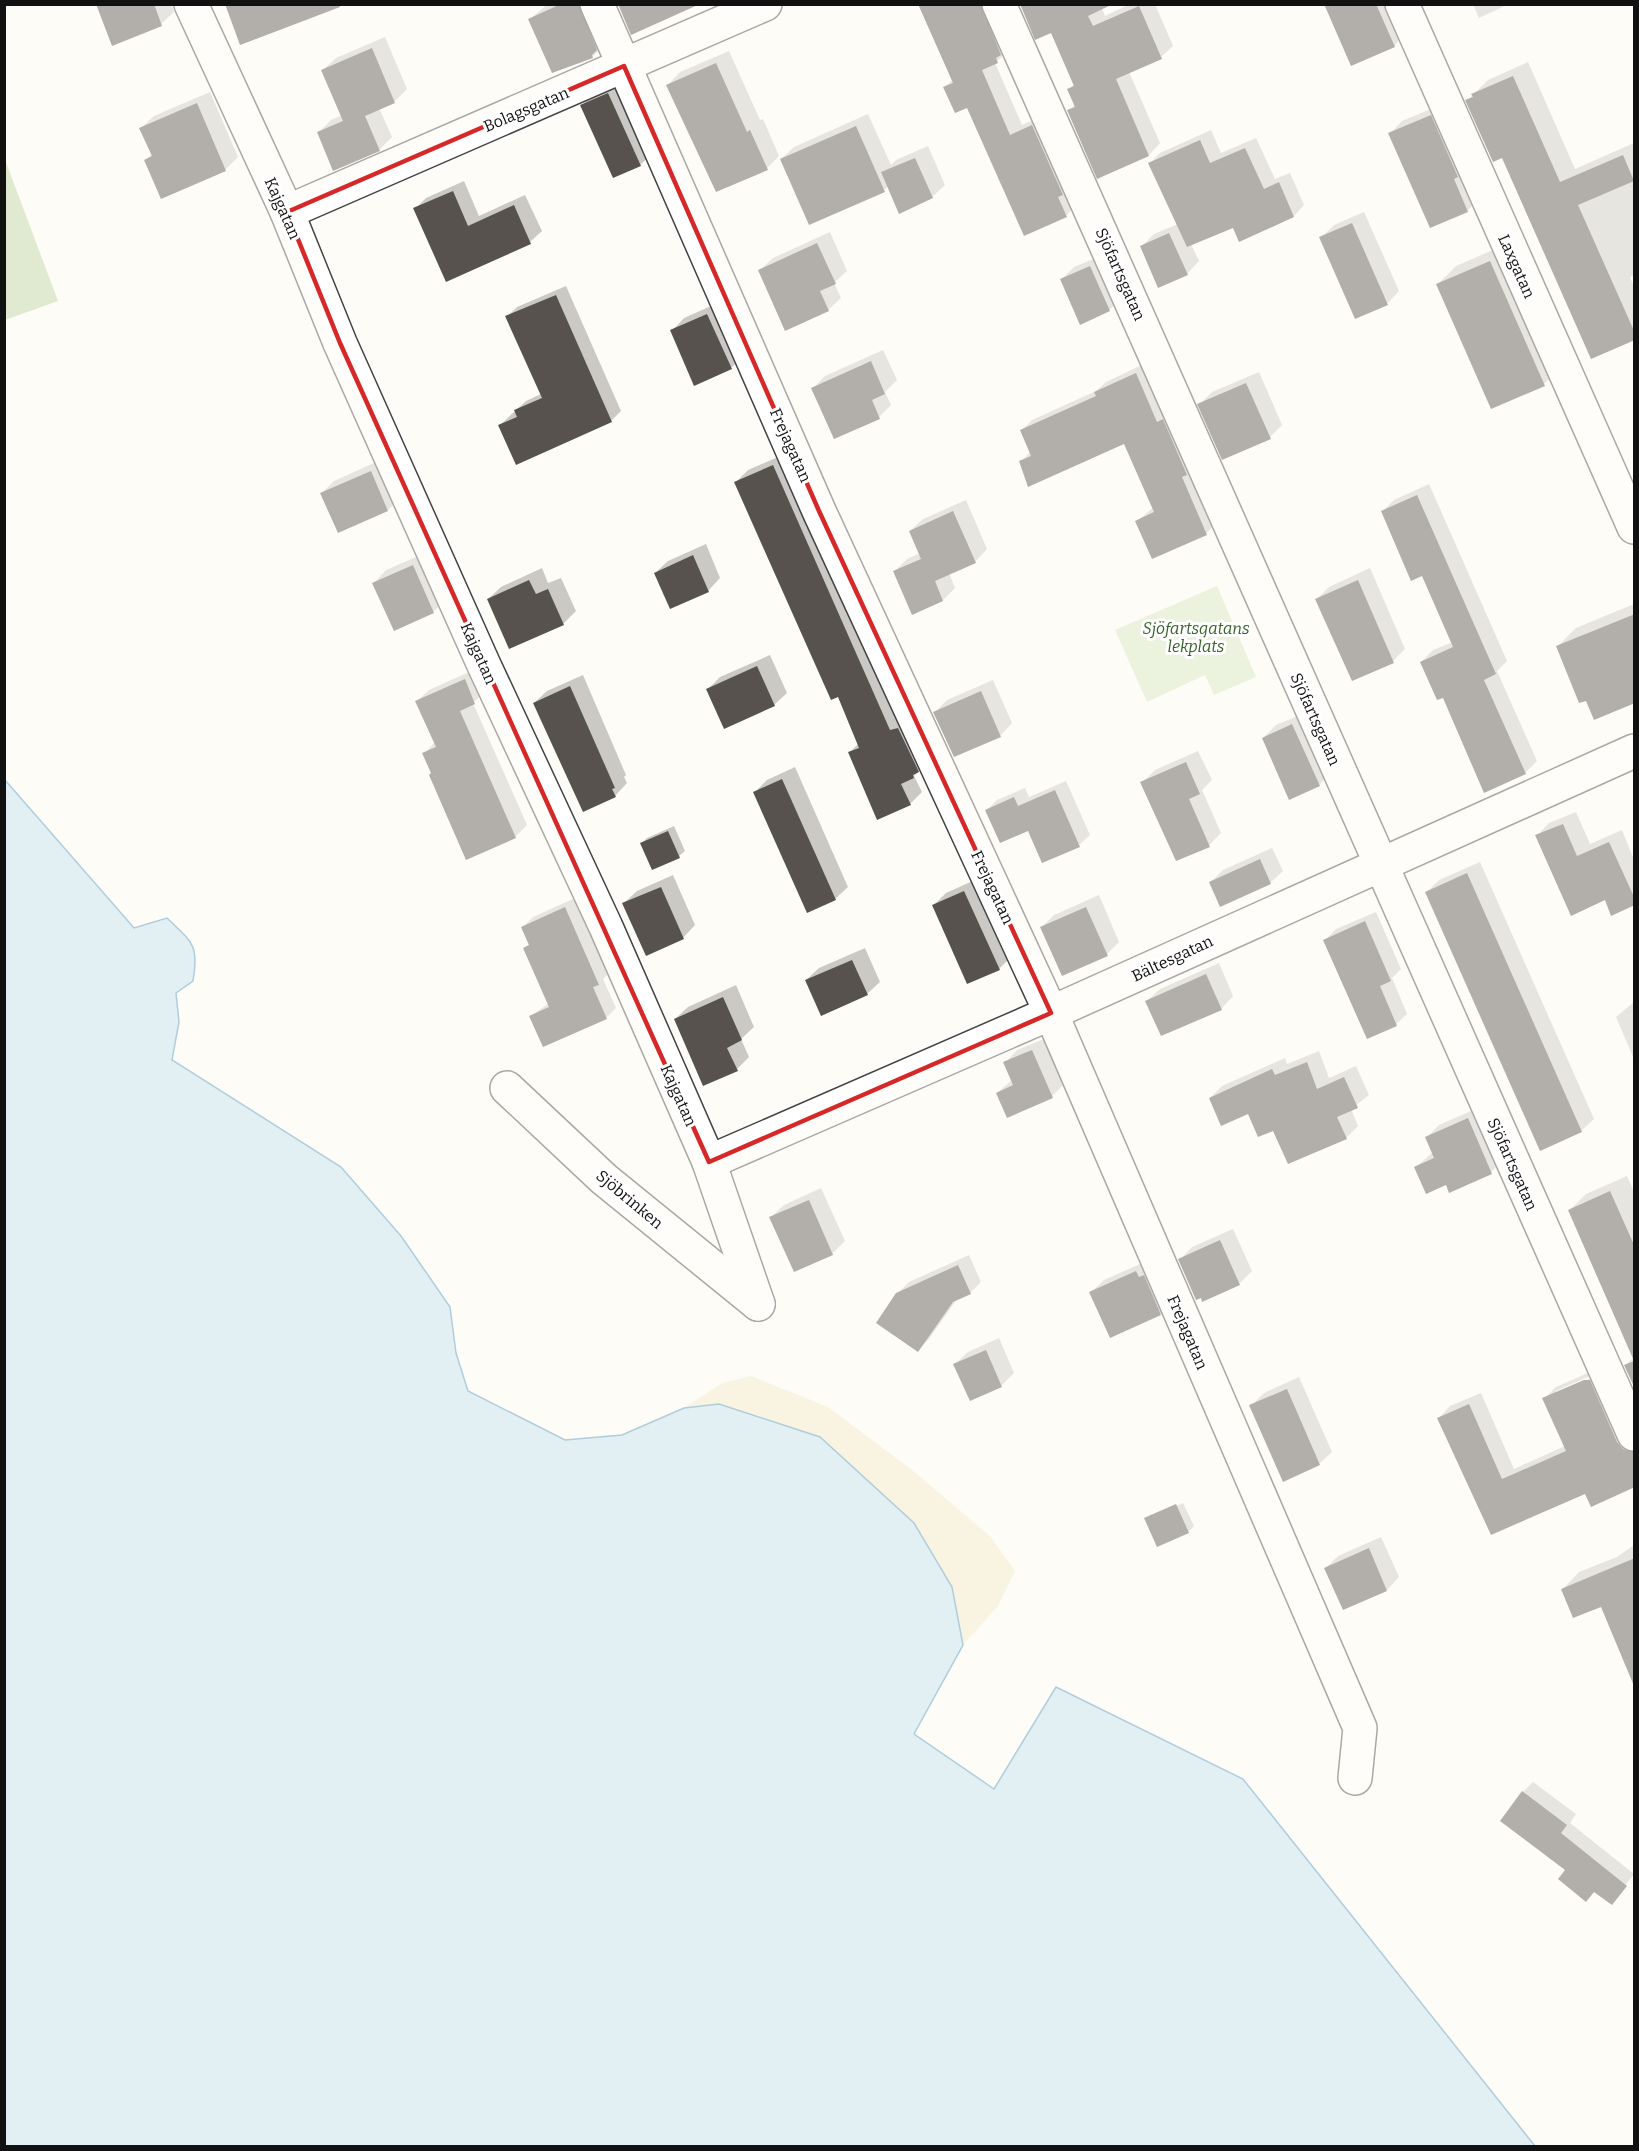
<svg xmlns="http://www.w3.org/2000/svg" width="1639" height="2151" font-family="Bitter,serif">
  <rect width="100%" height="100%" fill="#fefcf6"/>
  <path fill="#d6e6c2" d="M 1217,586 L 1256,677 L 1214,695 L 1205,675 L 1147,702 L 1115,630 Z"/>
  <path fill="#bbd5a3" d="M 4,157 L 58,301 L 5,320 L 4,320 Z"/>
  <path fill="#f4e9c7" d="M 751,1376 L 828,1407 L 912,1470 L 990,1536 L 1015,1571 L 998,1606 L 963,1645 L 952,1587 L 719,1404 L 684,1408 L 722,1383 Z"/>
  <path fill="#c0e0f0" stroke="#4f96be" stroke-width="1.5" d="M 5,780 L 134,928 L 167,918 C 193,943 199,945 193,981 L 176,993 L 179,1022 L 172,1060 L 341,1167 L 401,1236 L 450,1307 L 456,1353 L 468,1391 L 565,1440 L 622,1435 L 684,1408 L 719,1404 L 820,1437 L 914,1523 L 952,1587 L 963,1645 L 914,1734 L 994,1789 L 1056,1687 L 1243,1779 L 1535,2146 L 5,2146 Z"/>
  <g fill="#0003" fill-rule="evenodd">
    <path d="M 93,4 L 171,4 L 174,12 L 161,24 Z"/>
    <path d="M 548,4 L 594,4 L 605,45 L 592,57 L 530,19 Z"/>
    <path d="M 920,4 L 995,4 L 1009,50 L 995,63 L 1022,125 L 1044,115 L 1077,204 L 1066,216 L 968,106 L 945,87 L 953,79 Z"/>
    <path d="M 1100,4 L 1105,16 L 1130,4 L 1155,4 L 1173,46 L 1161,57 L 1129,72 L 1160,143 L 1149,155 L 1098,177 L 1069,111 L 1075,104 L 1068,90 L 1074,84 L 1052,31 Z"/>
    <path d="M 1325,4 L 1394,4 L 1406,33 L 1394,46 Z"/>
    <path d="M 1473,4 L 1509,4 L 1479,18 Z"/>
    <path d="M 385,37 L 407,89 L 394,102 L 379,108 L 392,137 L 379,150 L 318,133 L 331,120 L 342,115 L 323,70 L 336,58 Z"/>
    <path d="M 729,51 L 760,120 L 763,119 L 779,156 L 767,168 L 668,85 L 680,72 Z"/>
    <path d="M 1528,62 L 1575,169 L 1634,143 L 1634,275 L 1630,277 L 1634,287 L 1634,338 L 1502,156 L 1467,101 L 1488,80 Z"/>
    <path d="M 621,81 L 653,153 L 640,165 L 582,105 L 594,93 Z"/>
    <path d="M 210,92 L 238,157 L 225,170 L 146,160 L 152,154 L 141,128 L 154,116 Z"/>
    <path d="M 1443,104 L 1480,198 L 1467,211 L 1390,134 L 1402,121 Z"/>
    <path d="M 868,114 L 891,165 L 896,160 L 928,146 L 945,185 L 932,197 L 889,186 L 884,190 L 781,159 L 794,147 Z"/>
    <path d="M 1211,130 L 1221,153 L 1256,138 L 1275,179 L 1290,173 L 1304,205 L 1294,216 L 1240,240 L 1233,226 L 1191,244 L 1199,261 L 1187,274 L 1142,246 L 1154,234 L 1178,224 L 1150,163 L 1160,153 Z"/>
    <path d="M 464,181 L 479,216 L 525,195 L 542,231 L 530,242 L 446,280 L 415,209 L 426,198 Z"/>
    <path d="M 1364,212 L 1399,291 L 1387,304 L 1321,238 L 1334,225 Z"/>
    <path d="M 830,232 L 847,271 L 834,283 L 841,298 L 828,310 L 760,270 L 773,258 Z"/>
    <path d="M 1509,243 L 1563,366 L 1544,384 L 1437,285 L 1456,266 Z"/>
    <path d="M 1103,255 L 1122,298 L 1109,310 L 1062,279 L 1074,267 Z"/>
    <path d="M 566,286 L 621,411 L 611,421 L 500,425 L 526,401 L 541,394 L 507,317 L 517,307 Z"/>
    <path d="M 720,302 L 744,356 L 731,368 L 672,331 L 684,318 Z"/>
    <path d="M 883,350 L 897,380 L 885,392 L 891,405 L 879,417 L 813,388 L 825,376 Z"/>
    <path d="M 1146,363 L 1216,523 L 1206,534 L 1137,521 L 1154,507 L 1125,442 L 1021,462 L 1031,451 L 1022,430 L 1032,420 L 1096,391 L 1106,382 Z"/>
    <path d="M 1259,372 L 1282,425 L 1270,437 L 1199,405 L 1212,392 Z"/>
    <path d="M 785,454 L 925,765 L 914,776 L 922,792 L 910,804 L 849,753 L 859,743 L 839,695 L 736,482 L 748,470 Z"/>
    <path d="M 383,459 L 400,498 L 388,510 L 322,493 L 334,481 Z"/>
    <path d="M 1429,484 L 1507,661 L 1497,671 L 1537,761 L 1525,773 L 1443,696 L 1421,662 L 1433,650 L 1453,642 L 1422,574 L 1382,512 L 1394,500 Z"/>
    <path d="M 966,500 L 987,549 L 975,562 L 949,573 L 955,588 L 943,600 L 895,571 L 907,559 L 920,553 L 910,531 L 923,519 Z"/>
    <path d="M 706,544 L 720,578 L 708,591 L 655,573 L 668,561 Z"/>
    <path d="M 425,553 L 446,600 L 433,612 L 374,583 L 386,570 Z"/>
    <path d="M 542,568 L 548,583 L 561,578 L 576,611 L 563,624 L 488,599 L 501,587 Z"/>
    <path d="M 1370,568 L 1405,649 L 1393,661 L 1317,599 L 1329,587 Z"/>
    <path d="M 1634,604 L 1634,702 L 1587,699 L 1557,647 L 1576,628 Z"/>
    <path d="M 770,655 L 787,693 L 774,705 L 708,689 L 720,677 Z"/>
    <path d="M 476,669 L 486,691 L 473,703 L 527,825 L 515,837 L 424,754 L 435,742 L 417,701 L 429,690 Z"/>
    <path d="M 583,675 L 626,775 L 624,777 L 627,783 L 615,796 L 534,703 L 547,691 Z"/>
    <path d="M 993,680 L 1012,723 L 1000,736 L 934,713 L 947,700 Z"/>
    <path d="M 1305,713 L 1331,773 L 1319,785 L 1263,738 L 1276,725 Z"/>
    <path d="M 1198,751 L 1212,780 L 1202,790 L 1221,833 L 1209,845 L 1142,783 L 1155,770 Z"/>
    <path d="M 795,767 L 848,887 L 835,899 L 755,792 L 767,780 Z"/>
    <path d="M 1066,781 L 1090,835 L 1079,845 L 1043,861 L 1029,829 L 987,810 L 997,800 L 1025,788 L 1029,797 Z"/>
    <path d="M 1576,812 L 1590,844 L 1622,830 L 1634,860 L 1634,904 L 1605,898 L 1537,836 L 1549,823 Z"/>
    <path d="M 674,826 L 685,851 L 679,856 L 642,843 L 647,838 Z"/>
    <path d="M 1272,848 L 1283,871 L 1270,883 L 1211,882 L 1223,870 Z"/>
    <path d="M 1480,862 L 1594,1119 L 1581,1131 L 1427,892 L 1439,880 Z"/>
    <path d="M 673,875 L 695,925 L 683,938 L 624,903 L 637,891 Z"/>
    <path d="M 977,879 L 1011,957 L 999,969 L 934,905 L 946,893 Z"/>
    <path d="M 1099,895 L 1119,942 L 1107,954 L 1042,927 L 1054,915 Z"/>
    <path d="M 575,898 L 608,974 L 603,979 L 616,1008 L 606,1018 L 531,1016 L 549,1003 L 525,948 L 530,943 L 523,927 L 533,917 Z"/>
    <path d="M 1376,912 L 1401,969 L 1392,978 L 1407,1014 L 1396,1024 L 1325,940 L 1336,929 Z"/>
    <path d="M 865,948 L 880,982 L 867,994 L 806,980 L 819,968 Z"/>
    <path d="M 1219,963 L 1233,996 L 1221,1009 L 1147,1001 L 1160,989 Z"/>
    <path d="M 736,985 L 754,1027 L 741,1039 L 749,1057 L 737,1069 L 675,1019 L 688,1007 Z"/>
    <path d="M 1634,1002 L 1634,1059 L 1616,1017 Z"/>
    <path d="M 1044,1039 L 1064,1084 L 1052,1096 L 997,1093 L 1012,1080 L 1005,1063 L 1017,1050 Z"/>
    <path d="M 1319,1051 L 1329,1078 L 1356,1066 L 1369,1095 L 1351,1109 L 1358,1126 L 1346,1138 L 1274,1129 L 1249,1112 L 1210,1098 L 1222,1086 L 1285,1058 L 1287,1064 Z"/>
    <path d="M 1480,1107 L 1503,1160 L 1491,1172 L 1447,1183 L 1416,1167 L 1433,1152 L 1427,1137 L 1439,1125 Z"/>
    <path d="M 1627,1176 L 1634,1192 L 1634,1385 L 1626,1365 L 1634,1357 L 1569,1211 L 1586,1194 Z"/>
    <path d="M 821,1188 L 845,1241 L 832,1254 L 771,1217 L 784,1205 Z"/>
    <path d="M 1233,1229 L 1252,1271 L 1239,1284 L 1180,1260 L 1192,1247 Z"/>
    <path d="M 969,1255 L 981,1282 L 970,1293 L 957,1299 L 929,1339 L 918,1350 L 897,1294 L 909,1282 Z"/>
    <path d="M 1149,1260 L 1173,1302 L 1160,1314 L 1091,1292 L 1104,1280 Z"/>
    <path d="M 999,1338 L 1014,1373 L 1001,1386 L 955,1364 L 968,1352 Z"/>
    <path d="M 1597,1369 L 1634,1457 L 1586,1492 L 1491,1533 L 1439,1418 L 1450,1406 L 1481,1393 L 1514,1469 L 1565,1446 L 1544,1399 L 1556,1387 ZM 1590,1376 L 1592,1378 L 1556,1394 L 1556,1391 Z"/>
    <path d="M 1299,1377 L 1332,1452 L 1319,1464 L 1251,1406 L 1264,1393 Z"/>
    <path d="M 1183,1503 L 1194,1526 L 1188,1532 L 1146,1519 L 1151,1514 L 1151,1517 Z"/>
    <path d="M 1381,1537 L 1399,1577 L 1387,1590 L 1344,1608 L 1326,1568 L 1338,1556 Z"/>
    <path d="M 1634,1545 L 1634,1667 L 1602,1605 L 1563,1589 L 1579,1572 L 1617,1557 Z"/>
    <path d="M 1533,1782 L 1576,1814 L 1570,1823 L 1634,1874 L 1612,1903 L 1595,1891 L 1586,1900 L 1523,1792 Z"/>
  </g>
  <g fill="#58524e">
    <path d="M 96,4 L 154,4 L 162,26 L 112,46 Z"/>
    <path d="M 225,4 L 339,4 L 340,7 L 240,45 Z"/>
    <path d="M 561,4 L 579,4 L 597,50 L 592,55 L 593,58 L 552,73 L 528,19 Z"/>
    <path d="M 618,4 L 700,4 L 631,35 Z"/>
    <path d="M 918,4 L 981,4 L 1001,55 L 996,58 L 998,63 L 982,70 L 1010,135 L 1032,125 L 1063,195 L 1058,197 L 1067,217 L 1024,236 L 967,108 L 955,113 L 943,87 L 953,83 Z"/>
    <path d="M 1020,4 L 1113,4 L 1088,16 L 1093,26 L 1139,6 L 1162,59 L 1116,79 L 1149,156 L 1097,179 L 1067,110 L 1075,107 L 1067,89 L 1074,86 L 1051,33 L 1035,40 Z"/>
    <path d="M 1324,4 L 1376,4 L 1395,47 L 1351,66 Z"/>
    <path d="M 372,48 L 395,103 L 365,116 L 380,151 L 333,171 L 317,132 L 343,121 L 321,70 Z"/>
    <path d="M 716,63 L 747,132 L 750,130 L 768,170 L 716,192 L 666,85 Z"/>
    <path d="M 1513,76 L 1560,182 L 1623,155 L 1634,181 L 1578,205 L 1635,333 L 1635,340 L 1591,359 L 1502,158 L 1493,162 L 1465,100 L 1473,97 L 1471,94 Z"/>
    <path d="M 608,93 L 641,166 L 613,178 L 580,105 Z"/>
    <path d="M 197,103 L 226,171 L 161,199 L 144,160 L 152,156 L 139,128 Z"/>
    <path d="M 1431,115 L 1458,177 L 1454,179 L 1468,212 L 1430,228 L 1388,133 Z"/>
    <path d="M 856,126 L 885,192 L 809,225 L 780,159 Z"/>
    <path d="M 1200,140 L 1210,163 L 1245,148 L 1264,189 L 1279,182 L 1294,217 L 1239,242 L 1233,228 L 1187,247 L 1148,163 Z"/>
    <path d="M 915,158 L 933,198 L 899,214 L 881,172 Z"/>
    <path d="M 453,191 L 468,226 L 514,205 L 531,244 L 446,282 L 413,208 Z"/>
    <path d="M 1352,223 L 1388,305 L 1355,319 L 1319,237 Z"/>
    <path d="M 1169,233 L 1188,275 L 1158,288 L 1140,246 Z"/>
    <path d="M 817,243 L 836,284 L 820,291 L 829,311 L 785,331 L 758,270 Z"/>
    <path d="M 1490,261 L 1545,386 L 1491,409 L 1436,284 Z"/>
    <path d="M 1090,266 L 1110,311 L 1080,325 L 1060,279 Z"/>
    <path d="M 556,295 L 612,422 L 516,465 L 498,425 L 517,417 L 514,410 L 542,398 L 505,316 Z"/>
    <path d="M 707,314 L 732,369 L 694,386 L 670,330 Z"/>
    <path d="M 871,361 L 885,394 L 872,400 L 880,419 L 834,439 L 811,388 Z"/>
    <path d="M 1136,373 L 1157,422 L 1163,419 L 1187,475 L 1182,477 L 1207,535 L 1152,559 L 1135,521 L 1154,512 L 1124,444 L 1028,487 L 1019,461 L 1031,456 L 1020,430 L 1096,396 L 1094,392 Z"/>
    <path d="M 1246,383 L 1271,439 L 1222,460 L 1197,404 Z"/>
    <path d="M 773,465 L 890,730 L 898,728 L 919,772 L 913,775 L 914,778 L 901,784 L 911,805 L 877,820 L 848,752 L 859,748 L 838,697 L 831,700 L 734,482 Z"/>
    <path d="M 371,471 L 388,511 L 338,533 L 320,493 Z"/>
    <path d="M 1417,495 L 1496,674 L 1484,680 L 1526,774 L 1484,793 L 1443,698 L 1437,700 L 1420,662 L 1453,647 L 1422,576 L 1411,581 L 1381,511 Z"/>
    <path d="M 953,511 L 976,563 L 935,581 L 943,601 L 912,615 L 893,571 L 921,559 L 909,531 Z"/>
    <path d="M 693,555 L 709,592 L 670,609 L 654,573 Z"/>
    <path d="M 413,565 L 434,613 L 394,631 L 372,583 Z"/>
    <path d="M 529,580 L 536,594 L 548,589 L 564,625 L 509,649 L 487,599 Z"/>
    <path d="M 1358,580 L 1394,663 L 1352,681 L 1315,599 Z"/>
    <path d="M 1635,614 L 1635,703 L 1594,720 L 1586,701 L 1579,703 L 1556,646 Z"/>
    <path d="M 757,666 L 775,706 L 724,729 L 706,689 Z"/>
    <path d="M 465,679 L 475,704 L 460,711 L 516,838 L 466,860 L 429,775 L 431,773 L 422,753 L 436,747 L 415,701 Z"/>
    <path d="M 570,686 L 615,788 L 612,789 L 616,797 L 583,812 L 533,703 Z"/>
    <path d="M 981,691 L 1001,737 L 954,757 L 933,712 Z"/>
    <path d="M 1292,724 L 1320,786 L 1289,800 L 1262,738 Z"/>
    <path d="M 1186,762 L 1200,794 L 1189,799 L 1210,847 L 1176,861 L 1140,782 Z"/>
    <path d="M 782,779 L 836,900 L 807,913 L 753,792 Z"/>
    <path d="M 1055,790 L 1080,847 L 1042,863 L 1028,831 L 1000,843 L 985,810 L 1014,797 L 1018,806 Z"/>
    <path d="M 1563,824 L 1577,856 L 1609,842 L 1635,899 L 1635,905 L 1611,916 L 1605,900 L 1571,916 L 1535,835 Z"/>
    <path d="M 668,831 L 680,858 L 652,870 L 640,843 Z"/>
    <path d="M 1260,859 L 1271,884 L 1220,907 L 1209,882 Z"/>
    <path d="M 1467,873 L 1582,1132 L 1540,1151 L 1425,892 Z"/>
    <path d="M 661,887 L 684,939 L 646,956 L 622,903 Z"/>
    <path d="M 964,891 L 1000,970 L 967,984 L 932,905 Z"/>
    <path d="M 565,907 L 599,985 L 593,987 L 607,1019 L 543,1047 L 529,1016 L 549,1007 L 523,948 L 529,945 L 521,927 Z"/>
    <path d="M 1086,907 L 1108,956 L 1062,976 L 1040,927 Z"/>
    <path d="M 1365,921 L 1391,981 L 1380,986 L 1397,1026 L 1367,1039 L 1323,940 Z"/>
    <path d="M 852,960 L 868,995 L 821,1016 L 805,980 Z"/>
    <path d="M 1206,974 L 1222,1010 L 1161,1036 L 1145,1001 Z"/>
    <path d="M 723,997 L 742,1040 L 727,1048 L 738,1071 L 703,1086 L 674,1019 Z"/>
    <path d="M 1032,1050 L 1053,1098 L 1007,1118 L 996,1093 L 1013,1085 L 1003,1062 Z"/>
    <path d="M 1307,1062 L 1317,1089 L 1344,1077 L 1358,1108 L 1337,1117 L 1347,1139 L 1288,1164 L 1273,1131 L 1258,1137 L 1248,1114 L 1221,1126 L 1209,1098 L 1272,1069 L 1275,1075 Z"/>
    <path d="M 1468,1118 L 1492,1174 L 1449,1193 L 1446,1185 L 1426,1194 L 1414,1167 L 1434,1158 L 1425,1137 Z"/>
    <path d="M 1610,1191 L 1635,1247 L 1635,1389 L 1624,1365 L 1634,1361 L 1568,1210 Z"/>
    <path d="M 809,1200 L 833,1255 L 794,1272 L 769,1217 Z"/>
    <path d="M 1220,1240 L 1240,1285 L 1202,1302 L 1201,1298 L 1196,1300 L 1178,1259 Z"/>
    <path d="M 958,1265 L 971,1294 L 953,1302 L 918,1352 L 876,1323 L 896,1293 Z"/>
    <path d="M 1136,1271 L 1139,1277 L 1144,1275 L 1161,1315 L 1110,1338 L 1089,1292 Z"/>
    <path d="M 986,1350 L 1002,1387 L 970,1401 L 953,1364 Z"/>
    <path d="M 1584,1380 L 1590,1380 L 1617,1442 L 1623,1449 L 1635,1452 L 1635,1487 L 1591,1507 L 1585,1494 L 1491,1535 L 1437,1418 L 1469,1404 L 1502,1479 L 1566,1451 L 1542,1398 Z"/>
    <path d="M 1287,1389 L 1320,1465 L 1283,1482 L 1249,1405 Z"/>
    <path d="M 1176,1504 L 1189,1533 L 1157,1547 L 1144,1518 Z"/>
    <path d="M 1369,1548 L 1387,1591 L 1343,1610 L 1324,1568 Z"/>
    <path d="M 1635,1558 L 1635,1686 L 1634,1686 L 1601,1607 L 1573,1618 L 1561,1589 Z"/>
    <path d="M 1522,1791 L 1567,1825 L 1561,1833 L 1627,1886 L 1612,1905 L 1594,1892 L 1586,1902 L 1558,1879 L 1565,1870 L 1500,1821 Z"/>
  </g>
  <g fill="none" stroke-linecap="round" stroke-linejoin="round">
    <defs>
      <g id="minor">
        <path d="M 191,4 L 287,212 L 340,343 L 483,663 L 606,927 L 709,1162 L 758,1304"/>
        <path d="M 597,4 L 819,511 L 1051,1013 L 1360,1728 L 1355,1778"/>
        <path d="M 999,4 L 1634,1434"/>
        <path d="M 1402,4 L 1634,527"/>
        <path d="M 287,212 L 765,4"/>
        <path d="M 507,1088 L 604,1179 L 758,1304"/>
        <path d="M 709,1162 L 1051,1013 L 1634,751"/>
      </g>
    </defs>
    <use href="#minor" stroke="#444" stroke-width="36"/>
    <use href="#minor" stroke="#fff" stroke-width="33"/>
  </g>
  <path d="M0 0H1639V2151H0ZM 624,66 L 819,511 L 1051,1013 L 709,1162 L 340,343 L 287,212 Z" fill="#fefcf6" fill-opacity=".55" fill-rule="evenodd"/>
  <path fill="none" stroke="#d62828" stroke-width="4.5" stroke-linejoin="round" d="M 624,66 L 819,511 L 1051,1013 L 709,1162 L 340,343 L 287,212 Z"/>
  <g text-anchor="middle" stroke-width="6" stroke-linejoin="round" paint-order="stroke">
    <g font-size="16" fill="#111" stroke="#fff">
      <text transform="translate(526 109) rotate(-23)" y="6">Bolagsgatan</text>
      <text transform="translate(283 208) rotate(66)" y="6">Kajgatan</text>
      <text transform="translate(1517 266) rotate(66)" y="6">Laxgatan</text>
      <text transform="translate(1121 274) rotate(66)" y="6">Sjöfartsgatan</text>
      <text transform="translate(791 445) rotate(66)" y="6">Frejagatan</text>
      <text transform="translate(479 653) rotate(66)" y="6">Kajgatan</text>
      <text transform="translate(1316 719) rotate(66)" y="6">Sjöfartsgatan</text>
      <text transform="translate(993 887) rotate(65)" y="6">Frejagatan</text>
      <text transform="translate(1172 958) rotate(-25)" y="6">Bältesgatan</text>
      <text transform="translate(679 1095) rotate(66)" y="6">Kajgatan</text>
      <text transform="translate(1513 1164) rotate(66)" y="6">Sjöfartsgatan</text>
      <text transform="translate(630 1199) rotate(40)" y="6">Sjöbrinken</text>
      <text transform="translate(1188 1332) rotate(67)" y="6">Frejagatan</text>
    </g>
    <g font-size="16" font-style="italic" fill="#366228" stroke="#fff">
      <text x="1196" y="634">Sjöfartsgatans<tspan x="1196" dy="18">lekplats</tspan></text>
    </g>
  </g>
  <rect width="1639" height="2151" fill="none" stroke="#111111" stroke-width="12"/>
</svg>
